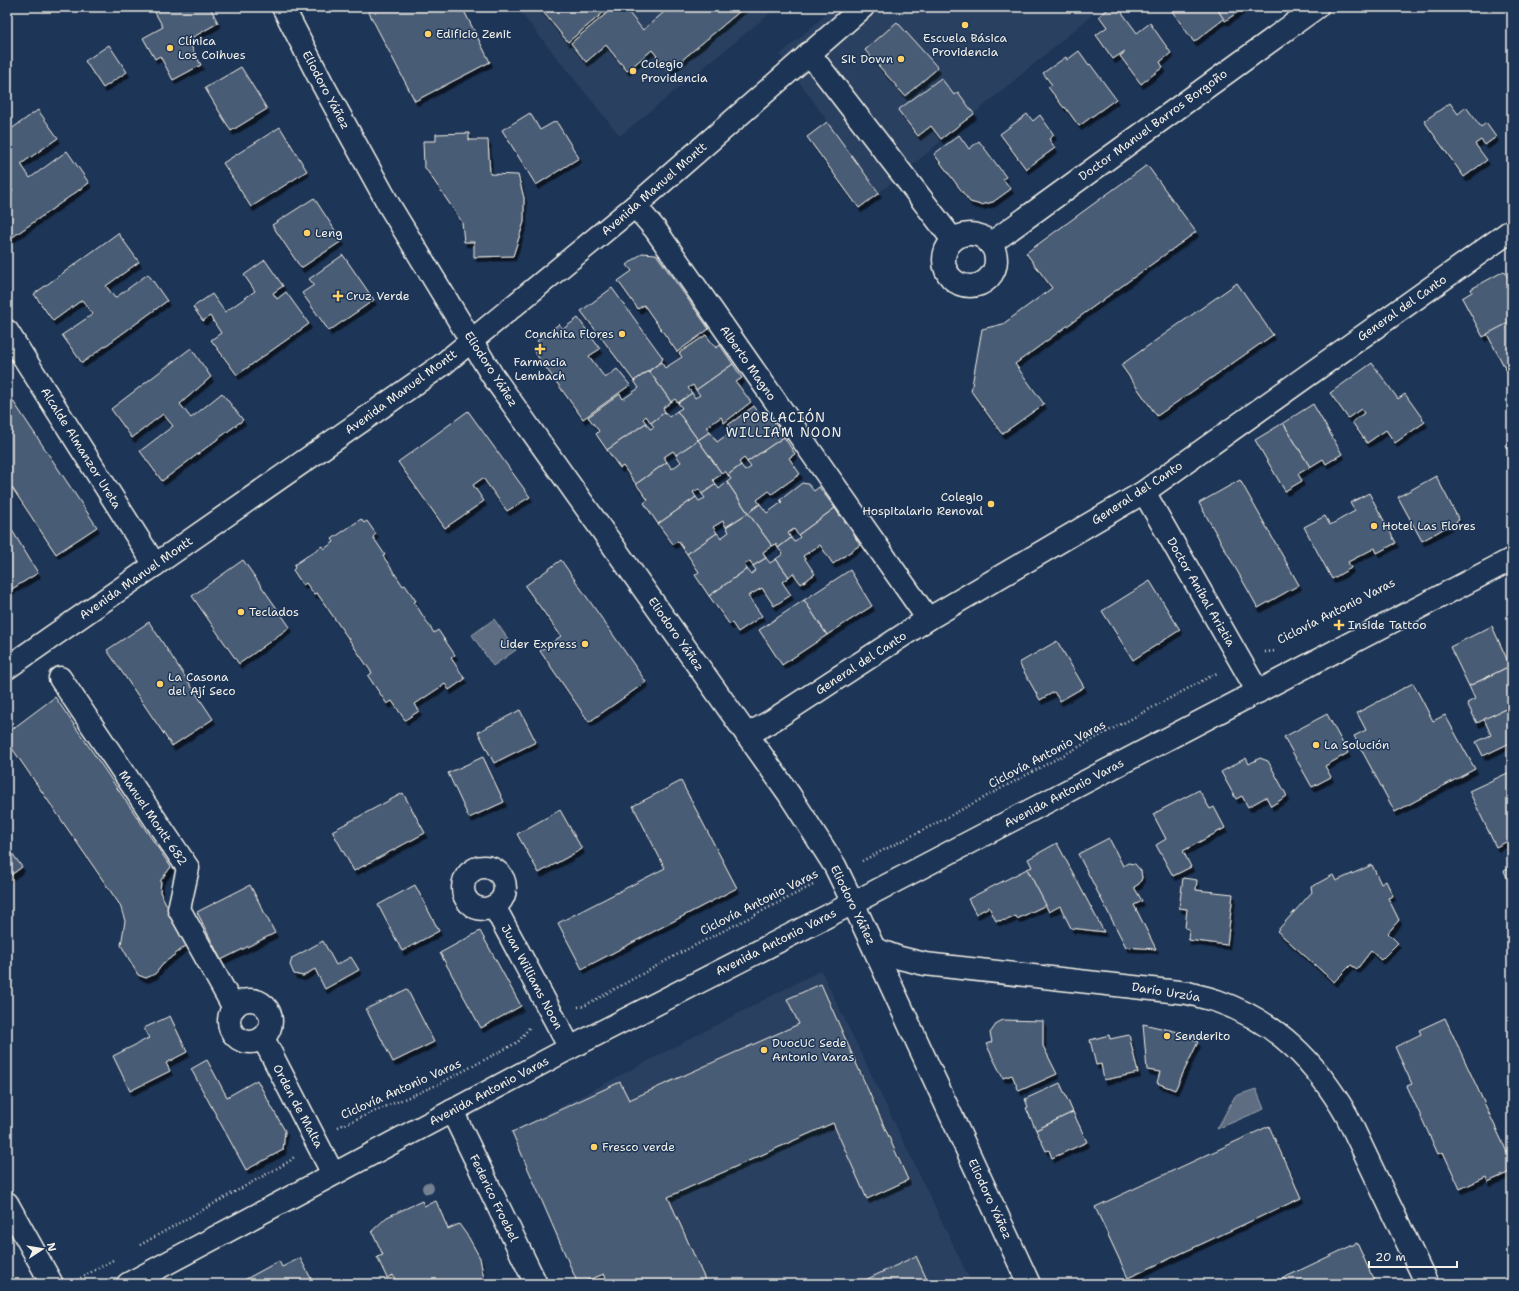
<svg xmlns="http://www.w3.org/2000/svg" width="1519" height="1291" font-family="'Shantell Sans',sans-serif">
  <defs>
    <filter id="shadow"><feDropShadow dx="2.5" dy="4.5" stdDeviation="0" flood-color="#0009"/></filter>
  </defs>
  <rect width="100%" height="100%" fill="#1d3557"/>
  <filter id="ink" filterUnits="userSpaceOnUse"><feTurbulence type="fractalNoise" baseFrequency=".025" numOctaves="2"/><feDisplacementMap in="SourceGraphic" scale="8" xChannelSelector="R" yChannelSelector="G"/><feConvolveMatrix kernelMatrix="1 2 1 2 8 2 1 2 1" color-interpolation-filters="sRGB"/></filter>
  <g filter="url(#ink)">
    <g fill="#2a4060">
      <path d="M 516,7 L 778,7 L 620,136 Z"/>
      <path d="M 834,7 L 1102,7 L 879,193 L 780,55 Z"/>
      <path d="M 821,970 L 972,1284 L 591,1284 L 516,1130 Z"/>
    </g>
    <g fill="#5e6d82" stroke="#9aa2ab">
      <path d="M 494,619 L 516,650 L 493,666 L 472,635 Z"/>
      <path d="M 1256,1089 L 1264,1109 L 1217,1129 L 1235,1096 Z"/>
    </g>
    <g fill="#485b74" stroke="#f4f1e8" filter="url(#shadow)">
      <path d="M 152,7 L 210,7 L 218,23 L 188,40 L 201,65 L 173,80 L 160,56 L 155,59 L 143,38 L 163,27 Z"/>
      <path d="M 366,7 L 462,7 L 490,62 L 415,101 Z"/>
      <path d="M 539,7 L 610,7 L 568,42 Z"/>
      <path d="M 614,7 L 624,7 L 643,30 L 670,7 L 745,7 L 669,71 L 652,50 L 627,71 L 606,45 L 586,62 L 571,43 Z"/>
      <path d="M 1111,7 L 1118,7 L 1137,33 L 1150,23 L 1171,53 L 1160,62 L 1163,67 L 1141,84 L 1120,56 L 1125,52 L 1125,51 L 1113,59 L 1096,35 L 1107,27 L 1099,16 Z"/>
      <path d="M 1169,7 L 1216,7 L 1224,19 L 1194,42 Z"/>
      <path d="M 1216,7 L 1239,7 L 1241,10 L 1225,21 Z"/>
      <path d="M 897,22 L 938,68 L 905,96 L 865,50 Z"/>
      <path d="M 109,45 L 127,72 L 103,88 L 85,61 Z"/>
      <path d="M 1079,51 L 1089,65 L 1090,64 L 1116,99 L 1079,126 L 1065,107 L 1064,108 L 1048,87 L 1052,85 L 1043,73 L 1066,57 L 1067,60 Z"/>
      <path d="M 241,67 L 267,109 L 231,131 L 205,88 Z"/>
      <path d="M 941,78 L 954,95 L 958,92 L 974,114 L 941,139 L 931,126 L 918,136 L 898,110 Z"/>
      <path d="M 1450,103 L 1458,114 L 1466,107 L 1481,127 L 1486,123 L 1496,137 L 1485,145 L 1481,140 L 1475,144 L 1487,160 L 1464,177 L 1424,121 Z"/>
      <path d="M 38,110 L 58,138 L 21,164 L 30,178 L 67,151 L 89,183 L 7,241 L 7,195 L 13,191 L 7,182 L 7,132 Z"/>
      <path d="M 530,113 L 540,130 L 556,121 L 579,158 L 536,185 L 502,130 Z"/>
      <path d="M 1027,114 L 1033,121 L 1040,115 L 1054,135 L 1049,139 L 1055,148 L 1026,169 L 1000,134 Z"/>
      <path d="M 827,122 L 879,193 L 859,208 L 807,137 Z"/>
      <path d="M 280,127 L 307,171 L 251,207 L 223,163 Z"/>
      <path d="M 469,133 L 469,140 L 488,140 L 490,174 L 518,175 L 524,198 L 524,222 L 513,256 L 474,257 L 474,242 L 464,242 L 462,222 L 424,166 L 423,141 L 436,141 L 436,134 Z"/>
      <path d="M 959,135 L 969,149 L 979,141 L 1006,177 L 1003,179 L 1011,189 L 993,202 L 981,205 L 970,202 L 934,154 Z"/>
      <path d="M 1147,165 L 1196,232 L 1015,364 L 1044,404 L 1002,434 L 971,391 L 982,329 L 1003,324 L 1052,288 L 1026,253 Z"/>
      <path d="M 314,198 L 342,241 L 301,268 L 272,225 Z"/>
      <path d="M 118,233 L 139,262 L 106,286 L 115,298 L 148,274 L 167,301 L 82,363 L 62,335 L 93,314 L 82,300 L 53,321 L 34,294 Z"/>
      <path d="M 642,253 L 656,254 L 709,329 L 677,352 L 644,305 L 638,309 L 618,281 L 632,271 L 627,265 Z"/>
      <path d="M 343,255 L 374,300 L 329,331 L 302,293 L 314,285 L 309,279 Z"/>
      <path d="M 265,260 L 283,286 L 273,293 L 277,299 L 286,292 L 309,324 L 237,375 L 211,340 L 221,333 L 210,316 L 203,321 L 193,307 L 212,294 L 225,312 L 255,291 L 244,275 Z"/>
      <path d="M 1504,271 L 1512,285 L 1512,321 L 1483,337 L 1462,298 L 1472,292 L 1471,289 Z"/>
      <path d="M 1237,283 L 1273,335 L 1157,416 L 1121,365 Z"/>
      <path d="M 612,288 L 663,358 L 661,362 L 634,381 L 581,311 Z"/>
      <path d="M 578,318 L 600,349 L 589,356 L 605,378 L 617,369 L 630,385 L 583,419 L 533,350 L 540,345 L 537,341 L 559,324 L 563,329 Z"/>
      <path d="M 1512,321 L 1512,381 L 1487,334 Z"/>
      <path d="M 706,335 L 716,348 L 720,345 L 733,364 L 696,390 L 693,385 L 688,388 L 692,393 L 678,403 L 675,399 L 671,402 L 649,371 L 661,362 L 665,368 L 682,357 L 679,353 Z"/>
      <path d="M 191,348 L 211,377 L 180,404 L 191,418 L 222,393 L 243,420 L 162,481 L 140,451 L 173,426 L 163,414 L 132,438 L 111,409 Z"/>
      <path d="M 1372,363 L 1398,399 L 1405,394 L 1425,422 L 1395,443 L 1386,430 L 1367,443 L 1352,422 L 1364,413 L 1361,409 L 1348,418 L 1330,393 Z"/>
      <path d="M 733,364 L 742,378 L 736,382 L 751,402 L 724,423 L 721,417 L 707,427 L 710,432 L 698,440 L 677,411 L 682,408 L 678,403 L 692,393 L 695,398 L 700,395 L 696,390 Z"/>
      <path d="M 649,371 L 671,402 L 663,408 L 665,412 L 651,423 L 646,416 L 643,419 L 646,423 L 607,450 L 596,434 L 599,431 L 588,417 L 620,394 L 623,399 L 639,388 L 634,381 Z"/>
      <path d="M 11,398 L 97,527 L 56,554 L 7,480 L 7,401 Z"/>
      <path d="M 1313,404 L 1342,454 L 1326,464 L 1323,459 L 1310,467 L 1283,423 Z"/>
      <path d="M 754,406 L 765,421 L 771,417 L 784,437 L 747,462 L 744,458 L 739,462 L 741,465 L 728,475 L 725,471 L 722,474 L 698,440 L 710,432 L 717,442 L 732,431 L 728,425 Z"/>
      <path d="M 468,411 L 530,497 L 507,511 L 483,478 L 473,485 L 484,501 L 445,528 L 398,462 Z"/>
      <path d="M 677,411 L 698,440 L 676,455 L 673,451 L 664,457 L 667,462 L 636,484 L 623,466 L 620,468 L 607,450 L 646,423 L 650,429 L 654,427 L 651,423 L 665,412 L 669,417 Z"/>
      <path d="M 1283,423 L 1310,467 L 1298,474 L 1302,481 L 1285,491 L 1255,440 Z"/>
      <path d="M 784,437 L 795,454 L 789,458 L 800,474 L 772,494 L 769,491 L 757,500 L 760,504 L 748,513 L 727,482 L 731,479 L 728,475 L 741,465 L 745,471 L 751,467 L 747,462 Z"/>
      <path d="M 698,440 L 722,474 L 713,480 L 716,484 L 702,494 L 699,489 L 693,492 L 696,497 L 658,524 L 644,503 L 648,500 L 636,484 L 667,462 L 672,469 L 681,462 L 676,455 Z"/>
      <path d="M 1512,441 L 1512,459 L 1505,445 Z"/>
      <path d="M 1436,476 L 1459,520 L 1422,541 L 1398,497 Z"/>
      <path d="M 1240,480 L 1299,585 L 1258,608 L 1199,503 Z"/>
      <path d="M 727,482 L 748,513 L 726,527 L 723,521 L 713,527 L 717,533 L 687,554 L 678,541 L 673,544 L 658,524 L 696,497 L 699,501 L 705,498 L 702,494 L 716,484 L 719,489 Z"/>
      <path d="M 802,483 L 808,484 L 814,491 L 819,487 L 835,508 L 798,535 L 794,529 L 788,533 L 791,538 L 778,548 L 776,544 L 772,546 L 748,513 L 760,504 L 767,513 L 782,502 L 780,500 Z"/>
      <path d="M 1369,493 L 1396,543 L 1377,553 L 1375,548 L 1348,562 L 1351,568 L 1332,579 L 1304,527 L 1325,516 L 1330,525 L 1355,511 L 1350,503 Z"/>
      <path d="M 835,508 L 840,516 L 843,514 L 858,535 L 855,537 L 860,545 L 833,564 L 820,545 L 803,556 L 815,574 L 801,584 L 793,573 L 789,577 L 776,559 L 783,554 L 778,548 L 791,538 L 794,542 L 800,537 L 798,535 Z"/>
      <path d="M 748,513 L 772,546 L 763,552 L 766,558 L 753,566 L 750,561 L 744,565 L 747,569 L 709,596 L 695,575 L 699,572 L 687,554 L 717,533 L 721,538 L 729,532 L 726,527 Z"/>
      <path d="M 361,519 L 364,523 L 367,521 L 376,534 L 373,537 L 385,555 L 383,556 L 403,586 L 405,585 L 416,601 L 414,602 L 434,633 L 438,630 L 455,655 L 451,658 L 465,679 L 449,690 L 445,684 L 415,704 L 419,711 L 405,720 L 392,701 L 387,704 L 368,676 L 372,673 L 317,593 L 314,594 L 306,583 L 303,585 L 293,570 L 295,568 L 294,565 L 322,546 L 324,549 L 334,542 L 332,539 Z"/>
      <path d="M 7,522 L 38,573 L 7,592 Z"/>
      <path d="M 766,558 L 770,563 L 776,559 L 789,577 L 782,582 L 791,595 L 774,606 L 762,588 L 748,596 L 762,616 L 738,632 L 732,623 L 730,625 L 709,596 L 747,569 L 751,574 L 756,570 L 753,566 Z"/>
      <path d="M 243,560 L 290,627 L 239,664 L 192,596 Z"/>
      <path d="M 561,560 L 646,682 L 589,722 L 540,651 L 561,636 L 525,586 Z"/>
      <path d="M 850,570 L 872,606 L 827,635 L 804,600 Z"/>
      <path d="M 1150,581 L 1180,630 L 1133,660 L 1102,611 Z"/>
      <path d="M 804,600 L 827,635 L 782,665 L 759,630 Z"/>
      <path d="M 149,622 L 213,719 L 172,746 L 107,650 Z"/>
      <path d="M 1492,626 L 1510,666 L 1469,686 L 1450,647 Z"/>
      <path d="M 1057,641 L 1084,687 L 1060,701 L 1054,692 L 1040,700 L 1019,663 Z"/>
      <path d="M 1510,666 L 1512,670 L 1512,706 L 1477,723 L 1467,703 L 1475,699 L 1469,686 Z"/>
      <path d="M 1413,683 L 1433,721 L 1445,715 L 1475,769 L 1395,812 L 1354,736 L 1366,730 L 1357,713 Z"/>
      <path d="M 55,697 L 171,867 L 161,880 L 160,892 L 187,945 L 164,963 L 155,974 L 146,978 L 138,975 L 121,945 L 125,921 L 120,905 L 7,741 L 7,733 Z"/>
      <path d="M 1512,706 L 1512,742 L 1483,756 L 1476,742 L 1491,735 L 1484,719 Z"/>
      <path d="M 520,710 L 536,742 L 494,763 L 478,732 Z"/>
      <path d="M 1327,714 L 1348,753 L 1325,766 L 1331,777 L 1312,787 L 1284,737 Z"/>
      <path d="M 483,757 L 504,802 L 469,818 L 448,773 Z"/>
      <path d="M 1246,758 L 1249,764 L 1260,758 L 1268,761 L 1287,796 L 1271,806 L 1266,797 L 1248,807 L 1242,796 L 1236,799 L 1221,772 Z"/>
      <path d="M 1512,771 L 1512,839 L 1496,847 L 1469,791 Z"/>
      <path d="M 681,781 L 737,888 L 582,969 L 558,923 L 665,868 L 633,806 Z"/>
      <path d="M 1199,790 L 1210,809 L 1214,807 L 1225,828 L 1183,851 L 1191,867 L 1173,876 L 1156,845 L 1166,839 L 1153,814 Z"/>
      <path d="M 403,793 L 425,833 L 354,871 L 332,831 Z"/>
      <path d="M 560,810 L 582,849 L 539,873 L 517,834 Z"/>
      <path d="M 1109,838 L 1123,866 L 1128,863 L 1135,864 L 1141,871 L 1142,878 L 1139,884 L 1134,887 L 1142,901 L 1134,905 L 1156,949 L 1126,947 L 1078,854 Z"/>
      <path d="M 1057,843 L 1104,932 L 1071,928 L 1060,906 L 1049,912 L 1027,869 L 1032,867 L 1028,859 Z"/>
      <path d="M 7,846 L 22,867 L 7,878 Z"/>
      <path d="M 1372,865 L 1381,884 L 1386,881 L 1393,896 L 1388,898 L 1399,920 L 1388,933 L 1398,943 L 1381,960 L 1371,951 L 1357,969 L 1351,965 L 1334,982 L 1277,931 L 1312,892 L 1311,887 L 1333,875 L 1336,881 Z"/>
      <path d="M 1512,867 L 1512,888 L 1504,871 Z"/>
      <path d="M 1027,869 L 1046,905 L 1017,919 L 1016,916 L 1007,920 L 996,921 L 989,907 L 976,914 L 968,899 Z"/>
      <path d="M 1183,878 L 1197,880 L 1196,890 L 1233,894 L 1227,945 L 1188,940 L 1189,929 L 1185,928 L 1187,909 L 1179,908 Z"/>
      <path d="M 250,885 L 275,933 L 221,960 L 197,912 Z"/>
      <path d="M 415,885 L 439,931 L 402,951 L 378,905 Z"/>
      <path d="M 480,931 L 521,1006 L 481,1028 L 440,953 Z"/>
      <path d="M 323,941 L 336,965 L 351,957 L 359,970 L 325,989 L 315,969 L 303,976 L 294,974 L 290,965 L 292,958 Z"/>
      <path d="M 7,975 L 11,984 L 7,986 Z"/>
      <path d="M 821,984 L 908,1180 L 867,1199 L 833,1123 L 668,1197 L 707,1284 L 609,1284 L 604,1274 L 578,1284 L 512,1132 L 620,1082 L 629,1100 L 799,1024 L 787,999 Z"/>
      <path d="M 407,989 L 434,1042 L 393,1062 L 366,1009 Z"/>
      <path d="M 170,1016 L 187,1052 L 166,1063 L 170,1071 L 130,1091 L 113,1056 L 149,1038 L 144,1028 Z"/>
      <path d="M 1445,1018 L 1512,1163 L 1512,1171 L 1488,1182 L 1486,1177 L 1460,1189 L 1443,1152 L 1438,1154 L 1407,1086 L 1412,1084 L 1395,1047 L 1421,1034 L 1419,1030 Z"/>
      <path d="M 1003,1020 L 1043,1021 L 1043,1046 L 1057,1074 L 1019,1091 L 1012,1075 L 1003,1078 L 986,1044 L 992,1042 L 990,1033 L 997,1023 Z"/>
      <path d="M 1143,1024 L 1183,1033 L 1198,1042 L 1175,1090 L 1157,1083 L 1160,1072 L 1147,1070 Z"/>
      <path d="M 1109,1035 L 1110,1039 L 1129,1035 L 1138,1073 L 1104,1080 L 1101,1064 L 1096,1065 L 1090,1040 Z"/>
      <path d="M 207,1060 L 227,1097 L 257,1080 L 285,1131 L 283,1150 L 246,1170 L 191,1069 Z"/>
      <path d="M 1060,1083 L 1073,1112 L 1036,1130 L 1026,1108 L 1028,1107 L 1025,1099 Z"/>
      <path d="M 1073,1112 L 1087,1142 L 1052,1158 L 1049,1150 L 1046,1151 L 1036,1130 Z"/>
      <path d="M 1269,1126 L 1301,1198 L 1128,1278 L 1095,1207 Z"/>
      <path d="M 422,1201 L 424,1206 L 436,1201 L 448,1229 L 459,1224 L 469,1238 L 480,1258 L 484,1279 L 475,1284 L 397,1284 L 393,1275 L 387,1278 L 377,1257 L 383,1255 L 372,1231 L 387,1217 Z"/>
      <path d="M 1357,1243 L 1375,1283 L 1372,1284 L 1271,1284 Z"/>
      <path d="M 916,1256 L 929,1284 L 857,1284 Z"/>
      <path d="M 300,1258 L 314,1284 L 237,1284 L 279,1261 L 282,1267 Z"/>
    </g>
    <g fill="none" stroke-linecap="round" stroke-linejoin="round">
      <defs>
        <g id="minor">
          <path d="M 809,53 L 953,240"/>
          <path d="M 635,206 L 655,229 L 928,619"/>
          <circle cx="970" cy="260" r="26"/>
          <path d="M 990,244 L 1317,7"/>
          <path d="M 7,331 L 155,565"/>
          <path d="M 1144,492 L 1258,692"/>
          <path d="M 60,678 L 188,868 L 179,909 L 234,1008"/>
          <path d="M 747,735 L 773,720 L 928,619 L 1144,492 L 1512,230"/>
          <circle cx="484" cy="888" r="21"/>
          <path d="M 494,906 L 570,1048"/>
          <path d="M 875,949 L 900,958 L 925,964 L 1188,993 C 1198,996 1208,998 1217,1001 C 1277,1022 1316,1062 1347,1116 L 1427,1284"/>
          <circle cx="250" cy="1021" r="21"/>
          <path d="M 263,1038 L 333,1174"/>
          <path d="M 452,1111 L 536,1284"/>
          <path d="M 7,1203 L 52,1284"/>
        </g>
        <g id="major">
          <path d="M 283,7 L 322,83 L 389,205 L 492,375 L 789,794 L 835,866 L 853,903 L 1029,1284"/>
          <path d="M 7,668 L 442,365 L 635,206 L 863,7"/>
          <path d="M 128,1284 L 570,1048 L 853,903 L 1512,559"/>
        </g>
      </defs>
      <use href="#minor" stroke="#f4f1e8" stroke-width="25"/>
      <use href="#major" stroke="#f4f1e8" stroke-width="25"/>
      <g stroke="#f4f1e8" stroke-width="2.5" stroke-dasharray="1 3" stroke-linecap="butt">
        <path d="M 1265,652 L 1276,651"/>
        <path d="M 862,861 L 929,827 L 1217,673"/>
        <path d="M 578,1007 L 584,1006 L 680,953 L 815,884"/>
        <path d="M 338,1127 L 439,1084 L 518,1042 L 529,1028"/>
        <path d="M 140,1245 L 290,1161 L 295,1156"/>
        <path d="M 77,1280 L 113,1260"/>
      </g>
      <use href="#minor" stroke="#1d3557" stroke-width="22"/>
      <use href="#major" stroke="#1d3557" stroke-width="22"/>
    </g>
    <circle fill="#748191" cx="428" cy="1188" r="6"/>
  </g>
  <g fill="#ffd166" stroke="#1d3557" stroke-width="1.5">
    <circle cx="965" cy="25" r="4"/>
    <circle cx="428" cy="34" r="4"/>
    <circle cx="170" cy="48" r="4"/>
    <circle cx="901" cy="59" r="4"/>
    <circle cx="633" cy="71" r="4"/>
    <circle cx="307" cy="233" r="4"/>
    <path d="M336 290h4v4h4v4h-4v4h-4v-4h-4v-4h4z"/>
    <circle cx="622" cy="334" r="4"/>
    <path d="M538 343h4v4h4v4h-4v4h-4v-4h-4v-4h4z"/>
    <circle cx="991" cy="504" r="4"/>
    <circle cx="1374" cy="526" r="4"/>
    <circle cx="241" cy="612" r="4"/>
    <path d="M1337 619h4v4h4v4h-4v4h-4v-4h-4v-4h4z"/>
    <circle cx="585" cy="644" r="4"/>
    <circle cx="160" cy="684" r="4"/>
    <circle cx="1316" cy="745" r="4"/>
    <circle cx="1167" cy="1036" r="4"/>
    <circle cx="764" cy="1050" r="4"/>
    <circle cx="594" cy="1147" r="4"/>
  </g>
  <g text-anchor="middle" stroke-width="3" stroke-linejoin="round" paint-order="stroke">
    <g font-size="12" fill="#f4f1e8" stroke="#1d3557" text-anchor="start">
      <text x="436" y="38">Edificio Zenit</text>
      <text x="965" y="42" text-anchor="middle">Escuela Básica<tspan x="965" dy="14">Providencia</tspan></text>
      <text x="178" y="45">Clínica<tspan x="178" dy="14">Los Coihues</tspan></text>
      <text x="893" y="63" text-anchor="end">Sit Down</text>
      <text x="641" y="68">Colegio<tspan x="641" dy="14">Providencia</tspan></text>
      <text x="315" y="237">Leng</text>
      <text x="346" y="300">Cruz Verde</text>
      <text x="614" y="338" text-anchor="end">Conchita Flores</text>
      <text x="540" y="366" text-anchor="middle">Farmacia<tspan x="540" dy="14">Lembach</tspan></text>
      <text x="983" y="501" text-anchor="end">Colegio<tspan x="983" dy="14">Hospitalario Renoval</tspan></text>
      <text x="1382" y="530">Hotel Las Flores</text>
      <text x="249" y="616">Teclados</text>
      <text x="1348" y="629">Inside Tattoo</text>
      <text x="577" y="648" text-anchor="end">Lider Express</text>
      <text x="168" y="681">La Casona<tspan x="168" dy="14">del Ají Seco</tspan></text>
      <text x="1324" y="749">La Solución</text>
      <text x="1175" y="1040">Senderito</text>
      <text x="772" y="1047">DuocUC Sede<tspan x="772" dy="14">Antonio Varas</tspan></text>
      <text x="602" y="1151">Fresco verde</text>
    </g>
    <g font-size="12" fill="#f4f1e8" stroke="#1d3557">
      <text transform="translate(326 90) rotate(62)" y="4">Eliodoro Yáñez</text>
      <text transform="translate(1153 125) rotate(-36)" y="4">Doctor Manuel Barros Borgoño</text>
      <text transform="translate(654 189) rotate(-41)" y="4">Avenida Manuel Montt</text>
      <text transform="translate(1402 308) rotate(-35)" y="4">General del Canto</text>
      <text transform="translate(748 363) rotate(55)" y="4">Alberto Magno</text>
      <text transform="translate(491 369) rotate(57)" y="4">Eliodoro Yáñez</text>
      <text transform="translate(401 392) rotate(-36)" y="4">Avenida Manuel Montt</text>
      <text transform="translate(81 448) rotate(58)" y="4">Alcalde Almanzor Ureta</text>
      <text transform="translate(1137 493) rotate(-33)" y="4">General del Canto</text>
      <text transform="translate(136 578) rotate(-35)" y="4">Avenida Manuel Montt</text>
      <text transform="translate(1201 592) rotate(60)" y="4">Doctor Aníbal Ariztia</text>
      <text transform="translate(1336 611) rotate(-27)" y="4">Ciclovía Antonio Varas</text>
      <text transform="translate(676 634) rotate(55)" y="4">Eliodoro Yáñez</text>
      <text transform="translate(861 663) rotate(-33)" y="4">General del Canto</text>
      <text transform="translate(1047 754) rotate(-28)" y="4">Ciclovía Antonio Varas</text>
      <text transform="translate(1064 793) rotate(-28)" y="4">Avenida Antonio Varas</text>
      <text transform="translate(153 818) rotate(56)" y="4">Manuel Montt 682</text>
      <text transform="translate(759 902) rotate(-27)" y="4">Ciclovía Antonio Varas</text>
      <text transform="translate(853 905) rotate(64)" y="4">Eliodoro Yáñez</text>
      <text transform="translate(776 942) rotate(-27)" y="4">Avenida Antonio Varas</text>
      <text transform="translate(532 977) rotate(62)" y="4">Juan Williams Noon</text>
      <text transform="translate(1166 992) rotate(9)" y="4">Darío Urzúa</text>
      <text transform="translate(401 1089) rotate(-24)" y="4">Ciclovía Antonio Varas</text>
      <text transform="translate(489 1091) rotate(-28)" y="4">Avenida Antonio Varas</text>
      <text transform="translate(298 1106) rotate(62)" y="4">Orden de Malta</text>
      <text transform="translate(494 1198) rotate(64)" y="4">Federico Froebel</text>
      <text transform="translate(990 1199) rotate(65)" y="4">Eliodoro Yáñez</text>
    </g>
    <g font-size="13" letter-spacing="1" fill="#f4f1e8" stroke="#1d3557">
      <text x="784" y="422">POBLACIÓN<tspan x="784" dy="15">WILLIAM NOON</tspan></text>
    </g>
  </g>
  <rect width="1519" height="1291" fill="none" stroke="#1d3557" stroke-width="24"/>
  <rect x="12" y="12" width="1495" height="1267" fill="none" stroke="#f4f1e8" stroke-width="1.5" filter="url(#ink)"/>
  <g transform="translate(42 1249) rotate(78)" stroke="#1d3557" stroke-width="3" paint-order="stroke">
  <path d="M0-3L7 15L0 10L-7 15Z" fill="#f4f1e8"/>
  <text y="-6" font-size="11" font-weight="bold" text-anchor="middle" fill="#f4f1e8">N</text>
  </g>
  <path d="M1369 1261v6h88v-6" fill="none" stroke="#f4f1e8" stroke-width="2"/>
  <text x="1375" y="1261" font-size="12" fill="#f4f1e8" stroke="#1d3557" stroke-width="3" paint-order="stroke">20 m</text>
</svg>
